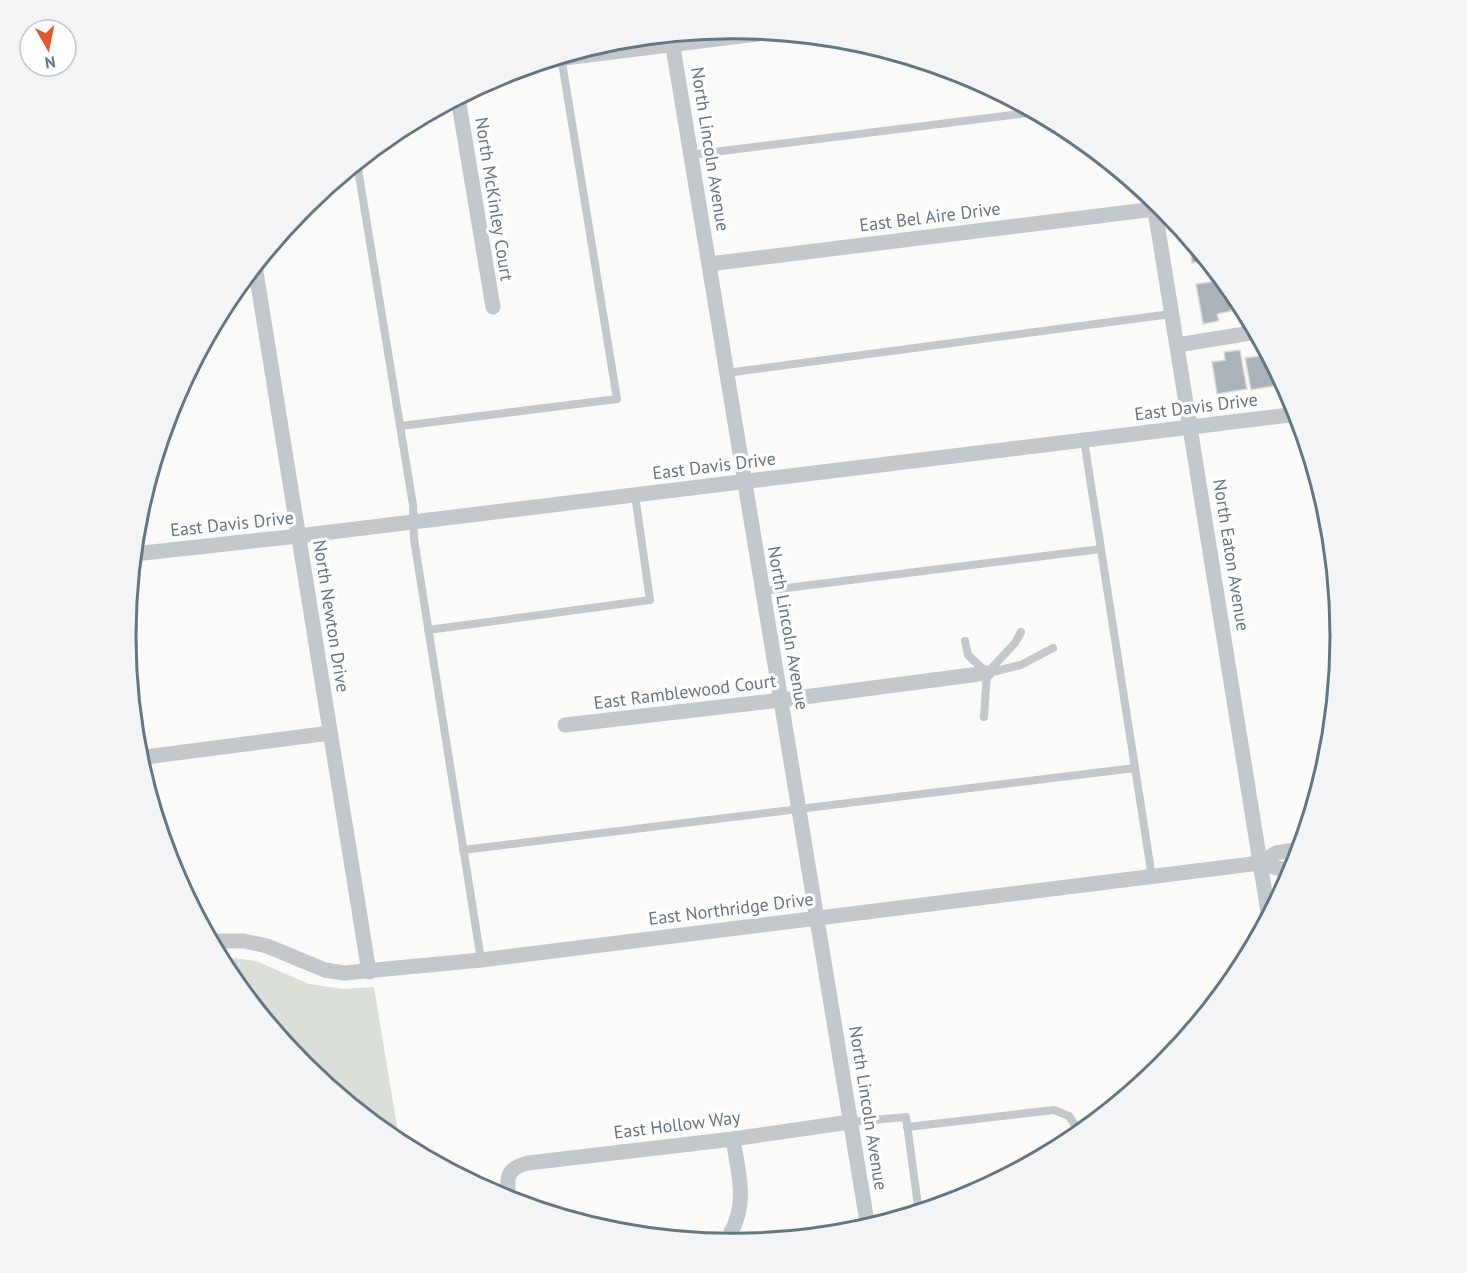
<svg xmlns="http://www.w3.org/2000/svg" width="1467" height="1273" font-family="'PT Sans',sans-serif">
  <rect width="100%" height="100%" fill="#fafaf8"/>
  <path fill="#dadfd7" d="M 234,958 L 256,961 L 309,984 L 343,989 L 374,987 L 400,1145 L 303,1066 L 228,974 L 220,959 Z"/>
  <g fill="#aab3b9" stroke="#dcdcda" stroke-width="1.5">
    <path d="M 1188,236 L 1207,260 L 1192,263 Z"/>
    <path d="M 1224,280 L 1226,283 L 1231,311 L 1217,314 L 1219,321 L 1203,324 L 1196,284 Z"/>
    <path d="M 1234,293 L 1239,299 L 1249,318 L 1239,320 Z"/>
    <path d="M 1265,348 L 1277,371 L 1280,385 L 1251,390 L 1245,358 L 1259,356 L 1258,349 Z"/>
    <path d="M 1240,350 L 1247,389 L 1217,394 L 1212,362 L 1225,360 L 1224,352 Z"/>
  </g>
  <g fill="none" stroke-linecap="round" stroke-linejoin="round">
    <g stroke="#c3c8cc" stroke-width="8">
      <path d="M 690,155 L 1036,112"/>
      <path d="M 357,163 L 413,505 L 414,539 L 481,960"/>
      <path d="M 726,373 L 1171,314"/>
      <path d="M 401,426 L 617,399 L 561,56"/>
      <path d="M 1084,440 L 1152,877"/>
      <path d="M 762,591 L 1101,549"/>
      <path d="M 428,630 L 650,600 L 635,495"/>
      <path d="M 965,641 L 968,655 L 986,672"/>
      <path d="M 988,673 L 1021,665 L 1053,648"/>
      <path d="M 984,717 L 987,673 L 1015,643 L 1021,632"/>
      <path d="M 463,850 L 1135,768"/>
      <path d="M 850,1122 L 906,1117 L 919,1213"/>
      <path d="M 907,1127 L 1054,1110 L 1069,1116 L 1081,1134"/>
    </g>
    <g stroke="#c3c8cc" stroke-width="15">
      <path d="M 671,35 L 868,1228"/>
      <path d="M 549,60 L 773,32"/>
      <path d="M 458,98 L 493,307"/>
      <path d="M 1153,198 L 1269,918"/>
      <path d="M 1160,212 L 1172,217"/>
      <path d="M 709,264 L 1155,209"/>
      <path d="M 255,266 L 369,972"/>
      <path d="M 1177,345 L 1257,332"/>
      <path d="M 134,554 L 298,536 L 1298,414"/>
      <path d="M 565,725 L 781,700 L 987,673"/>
      <path d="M 138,758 L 330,733"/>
      <path d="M 1260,863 L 1276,853 L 1301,849"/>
      <path d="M 210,941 L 244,941 L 267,946 L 325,970 L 344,973 L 481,960 L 1260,863 L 1281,869 L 1296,867"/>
      <path d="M 509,1201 C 507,1179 504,1169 528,1163 L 733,1139 L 850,1122"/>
      <path d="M 731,1232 C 748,1202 738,1172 733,1139"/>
    </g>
  </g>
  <g text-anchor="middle" stroke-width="6" stroke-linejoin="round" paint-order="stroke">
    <g font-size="18" fill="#657683" stroke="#fff">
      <text transform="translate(710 149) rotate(81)" y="6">North Lincoln Avenue</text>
      <text transform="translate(494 199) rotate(81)" y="6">North McKinley Court</text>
      <text transform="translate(930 217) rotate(-7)" y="6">East Bel Aire Drive</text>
      <text transform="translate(1196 407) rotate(-7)" y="6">East Davis Drive</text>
      <text transform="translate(714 466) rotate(-7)" y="6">East Davis Drive</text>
      <text transform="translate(232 524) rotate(-6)" y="6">East Davis Drive</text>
      <text transform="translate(1231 555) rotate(81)" y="6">North Eaton Avenue</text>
      <text transform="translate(331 616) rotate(81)" y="6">North Newton Drive</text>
      <text transform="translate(788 628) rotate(80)" y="6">North Lincoln Avenue</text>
      <text transform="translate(685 692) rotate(-7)" y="6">East Ramblewood Court</text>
      <text transform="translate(731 909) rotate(-7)" y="6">East Northridge Drive</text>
      <text transform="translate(868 1108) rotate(81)" y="6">North Lincoln Avenue</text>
      <text transform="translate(677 1125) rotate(-7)" y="6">East Hollow Way</text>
    </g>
  </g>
  <path d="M0 0H1467V1273H0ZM136 636a597 597 0 1 1 1194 0a597 597 0 1 1-1194 0Z" fill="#f3f4f5" fill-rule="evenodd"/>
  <path fill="none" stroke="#657683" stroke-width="3" d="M136 636a597 597 0 1 1 1194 0a597 597 0 1 1-1194 0Z"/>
  <g transform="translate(48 48) rotate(171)"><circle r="28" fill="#ffffff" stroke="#c1c8cd" stroke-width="1.5"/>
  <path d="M0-4.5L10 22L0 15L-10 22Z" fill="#e4572e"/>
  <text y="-9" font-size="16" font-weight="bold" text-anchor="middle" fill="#657683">N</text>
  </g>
</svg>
